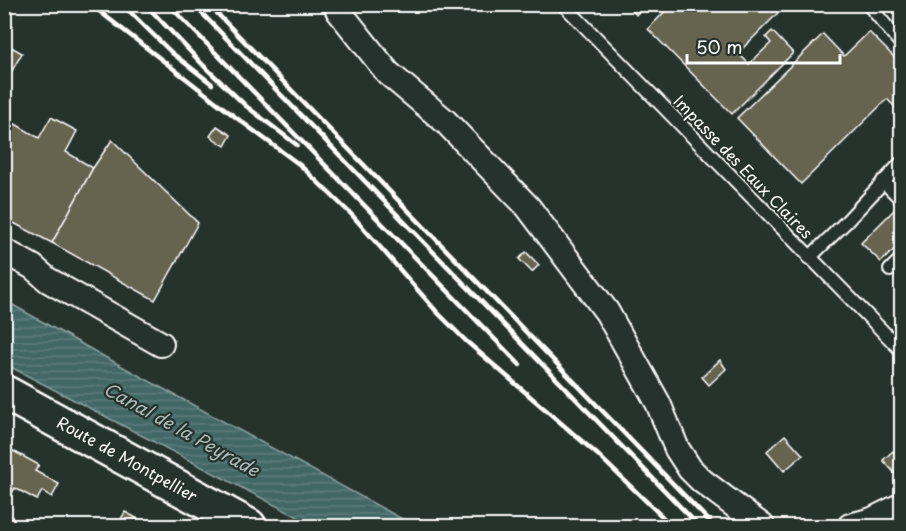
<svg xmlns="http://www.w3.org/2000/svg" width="906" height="531" font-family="'Playpen Sans',sans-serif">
  <defs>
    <pattern id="water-rules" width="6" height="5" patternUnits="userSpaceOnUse" patternTransform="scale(1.5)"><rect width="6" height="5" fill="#426766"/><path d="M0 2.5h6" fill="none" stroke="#5e7e7d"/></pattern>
  </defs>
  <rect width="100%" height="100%" fill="#26332d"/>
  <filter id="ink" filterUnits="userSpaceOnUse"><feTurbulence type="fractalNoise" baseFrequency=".0167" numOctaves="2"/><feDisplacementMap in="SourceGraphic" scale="12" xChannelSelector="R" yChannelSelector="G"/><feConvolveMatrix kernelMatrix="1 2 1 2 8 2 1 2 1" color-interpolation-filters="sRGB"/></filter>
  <g filter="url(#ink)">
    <path fill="url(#water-rules)" stroke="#8ea4a3" stroke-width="1.5" d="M 4,300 L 94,351 L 415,526 L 315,526 L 5,364 Z"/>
    <g fill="#66634f" stroke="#fff" stroke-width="1.5">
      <path d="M 626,4 L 646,4 L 636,15 Z"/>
      <path d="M 672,4 L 787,4 L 738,53 L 749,64 L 771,43 L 766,37 L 772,31 L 793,53 L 732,114 L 648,29 Z"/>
      <path d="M 869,32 L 902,65 L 902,105 L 897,109 L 887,99 L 801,184 L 737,118 L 823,34 L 844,56 Z"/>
      <path d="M 4,43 L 22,53 L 4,85 Z"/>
      <path d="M 51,117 L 77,131 L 66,152 L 93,168 L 52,243 L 4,218 L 4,135 L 12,122 L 39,138 Z"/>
      <path d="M 217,126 L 231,135 L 225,146 L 210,136 Z"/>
      <path d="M 112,140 L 198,223 L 155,300 L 52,243 L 93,168 Z"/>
      <path d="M 900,204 L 902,206 L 902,242 L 881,262 L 861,243 Z"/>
      <path d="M 526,252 L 539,265 L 532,272 L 519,259 Z"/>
      <path d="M 720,360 L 726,369 L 709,385 L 702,377 Z"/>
      <path d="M 785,435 L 803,455 L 784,471 L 767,451 Z"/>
      <path d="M 4,446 L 39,465 L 35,471 L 59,484 L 52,497 L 42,491 L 37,500 L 15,488 L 4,506 Z"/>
      <path d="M 893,451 L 902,460 L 902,476 L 899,478 L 883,460 Z"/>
      <path d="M 125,512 L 140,520 L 151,526 L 120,526 L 118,525 Z"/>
    </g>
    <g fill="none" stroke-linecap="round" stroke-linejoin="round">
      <defs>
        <g id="service">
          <path d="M 563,4 L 902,351"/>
          <path d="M 868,4 L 902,45"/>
          <path d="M 883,181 L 902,200"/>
          <path d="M 809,258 L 846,222 L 902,162"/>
          <path d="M 890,270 L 902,258"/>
        </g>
        <g id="minor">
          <path d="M 338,10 L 388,73 L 446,122 L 528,207 L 607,312 L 658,403 L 677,449 L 690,469 L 702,481 L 762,526"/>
          <path d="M 4,251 L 33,267 L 48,280 L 161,344"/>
          <path d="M 850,526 L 872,520 L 902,505"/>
        </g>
        <path id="secondary" d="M 4,392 L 249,526"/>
      </defs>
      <use href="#service" stroke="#fff" stroke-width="16"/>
      <use href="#minor" stroke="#fff" stroke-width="28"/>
      <use href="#secondary" stroke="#fff" stroke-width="38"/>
      <use href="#service" stroke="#26332d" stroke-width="12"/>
      <use href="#minor" stroke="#26332d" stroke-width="24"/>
      <use href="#secondary" stroke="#26332d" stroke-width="33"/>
      <g stroke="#fff" stroke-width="4.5">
        <path d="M 90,4 L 238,119 L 300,165 L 352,215 L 437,312 L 466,341 L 598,455 L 672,526"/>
        <path d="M 122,4 L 172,53 L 212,84"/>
        <path d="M 145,4 L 204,66 L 246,106 L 297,145"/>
        <path d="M 168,4 L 520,365"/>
        <path d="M 193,4 L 699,526"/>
        <path d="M 208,4 L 714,526"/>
      </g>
    </g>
  </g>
  <g text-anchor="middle" stroke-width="4.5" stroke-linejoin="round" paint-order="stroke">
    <g font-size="16" fill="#fff" stroke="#26332d">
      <text transform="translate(743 167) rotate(46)" y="6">Impasse des Eaux Claires</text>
      <text transform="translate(127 459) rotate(29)" y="6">Route de Montpellier</text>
    </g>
    <g font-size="18" font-style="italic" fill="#aabbba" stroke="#26332d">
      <text transform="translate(181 430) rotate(29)" y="6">Canal de la Peyrade</text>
    </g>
  </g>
  <rect width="906" height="531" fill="none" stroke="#26332d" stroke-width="24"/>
  <rect x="12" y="12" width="882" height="507" fill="none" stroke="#fff" stroke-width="2" filter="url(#ink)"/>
  <path d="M687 54v9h153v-9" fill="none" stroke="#ffffff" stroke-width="3"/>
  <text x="696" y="54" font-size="18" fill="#ffffff" stroke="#26332d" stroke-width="4.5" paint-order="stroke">50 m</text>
</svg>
